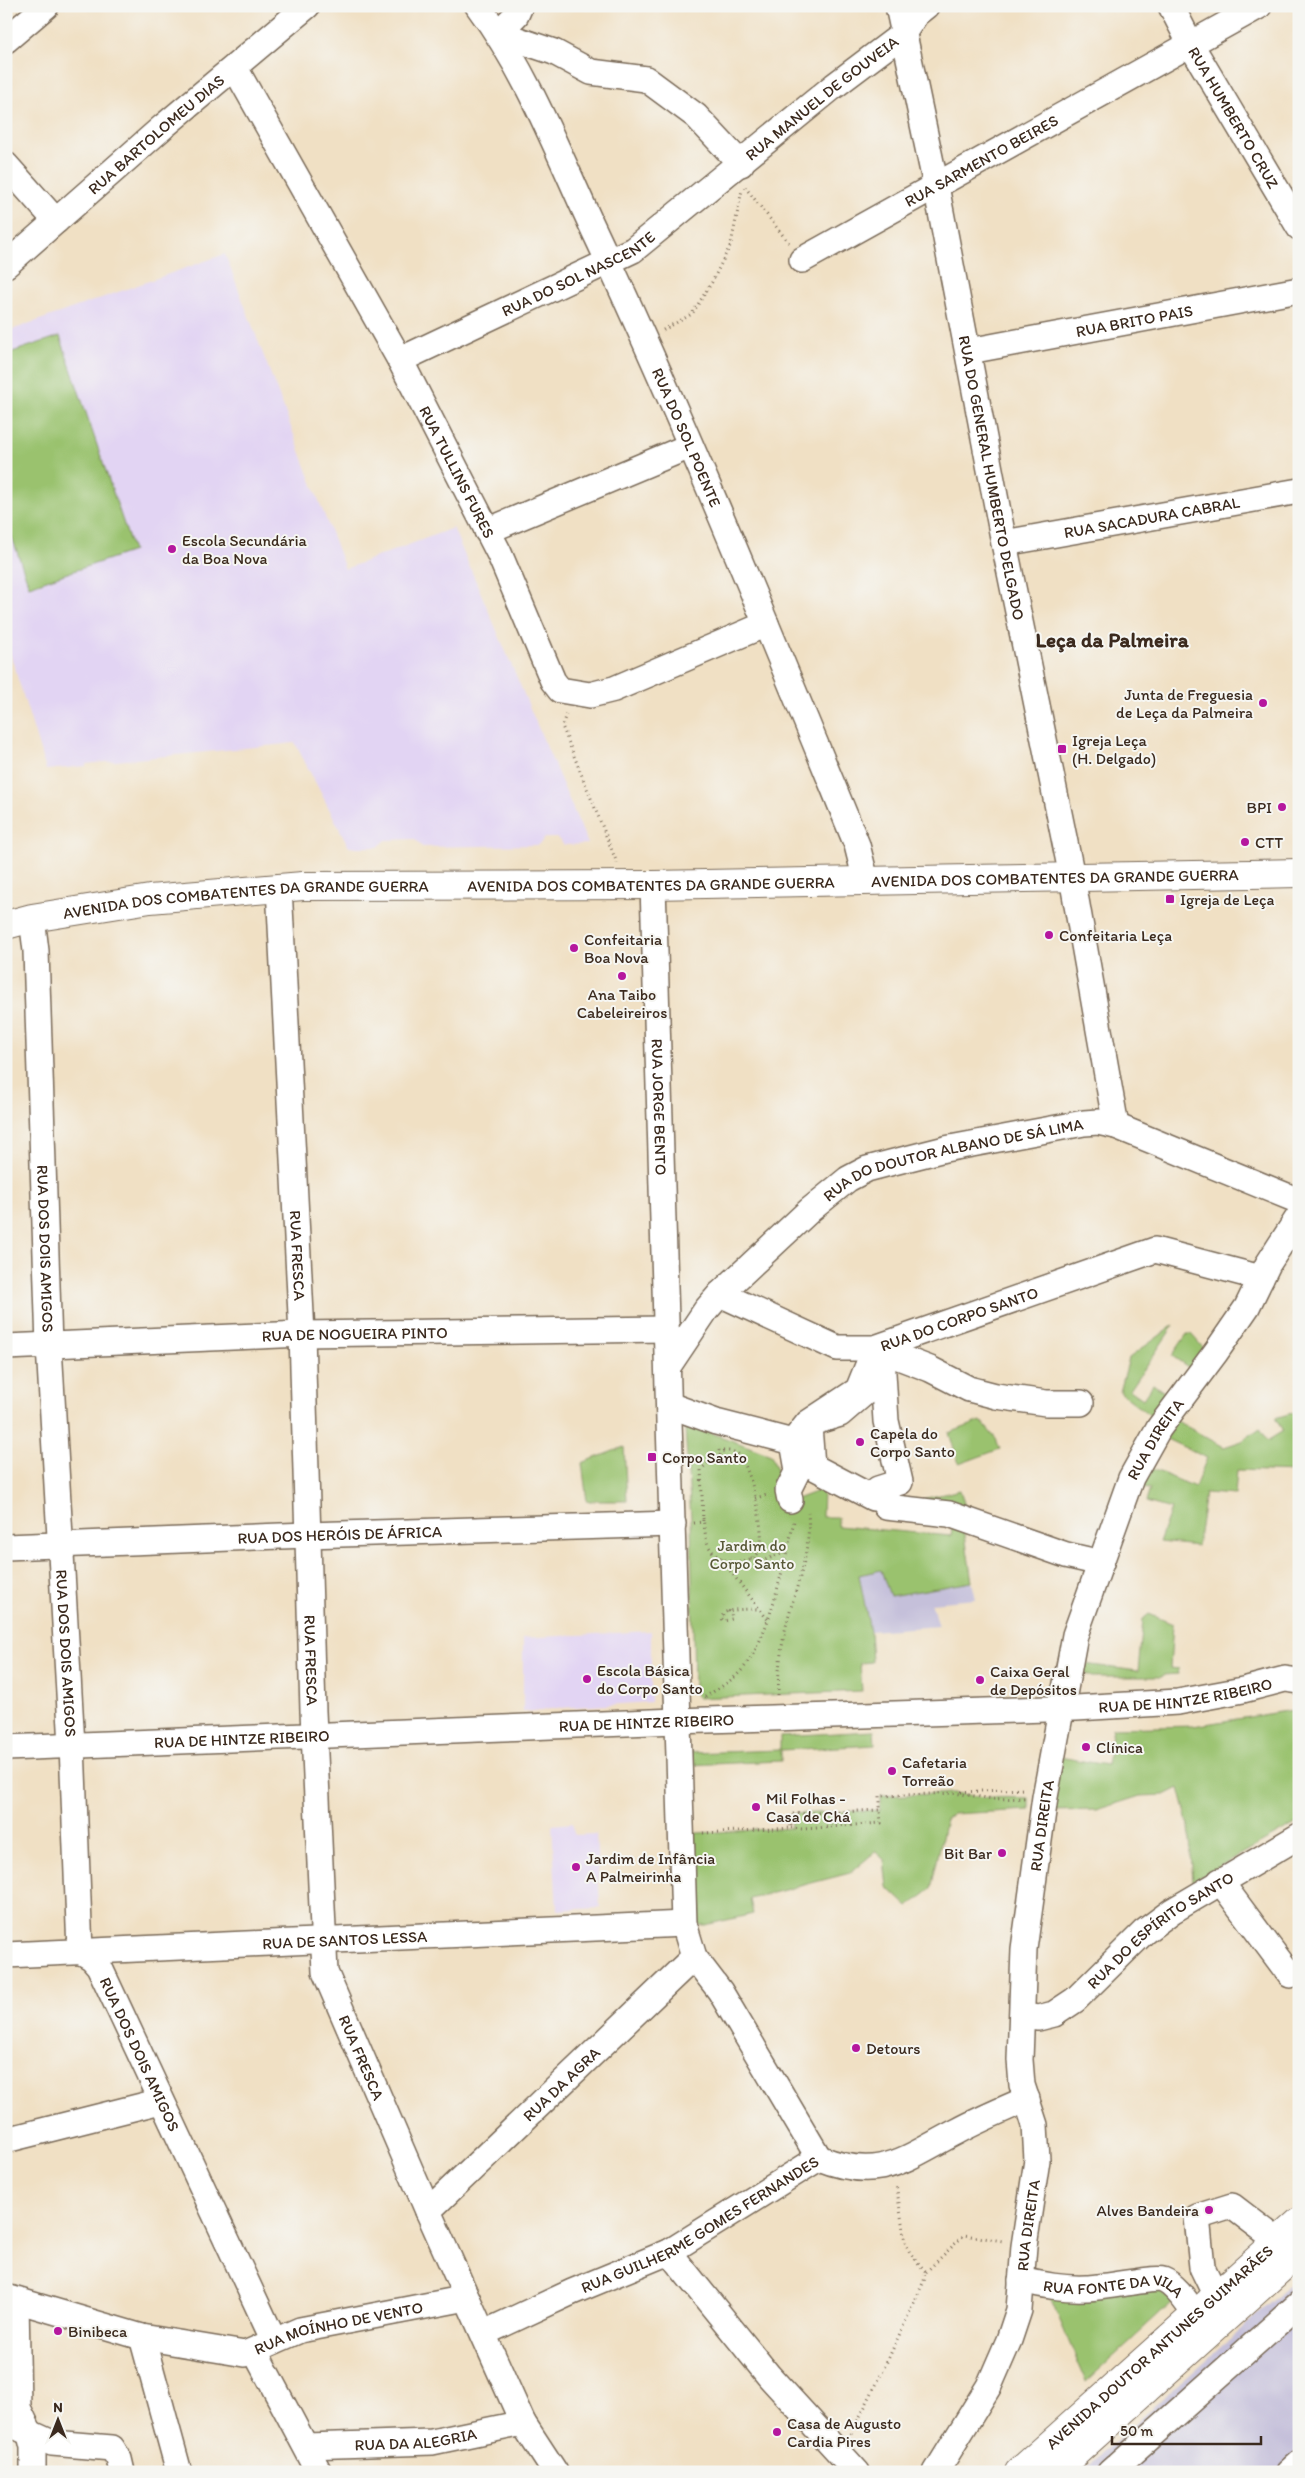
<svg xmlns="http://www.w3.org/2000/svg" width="1305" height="2478" font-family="Itim,sans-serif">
  <rect width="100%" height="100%" fill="#f6f6f2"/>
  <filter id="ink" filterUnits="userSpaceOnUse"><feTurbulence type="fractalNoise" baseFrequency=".02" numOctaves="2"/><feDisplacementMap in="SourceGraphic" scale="10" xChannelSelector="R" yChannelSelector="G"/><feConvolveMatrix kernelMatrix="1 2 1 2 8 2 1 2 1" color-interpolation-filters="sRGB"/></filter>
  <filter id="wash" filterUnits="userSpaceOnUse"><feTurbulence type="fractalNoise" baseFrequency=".0096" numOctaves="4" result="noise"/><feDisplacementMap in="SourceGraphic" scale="20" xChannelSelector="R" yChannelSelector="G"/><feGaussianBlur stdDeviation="1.12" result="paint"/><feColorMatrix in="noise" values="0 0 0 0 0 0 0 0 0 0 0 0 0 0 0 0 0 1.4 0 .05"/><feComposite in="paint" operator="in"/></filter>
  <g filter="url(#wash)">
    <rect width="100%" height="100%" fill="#f0e0c4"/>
    <g fill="#e2d4f3">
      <path d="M 225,254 L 345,569 L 453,528 L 588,844 L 564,845 L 557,838 L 545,838 L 538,845 L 422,847 L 415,839 L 386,840 L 378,847 L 349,847 L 295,743 L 86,764 L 86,766 L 46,770 L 6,640 L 6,332 Z"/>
      <path d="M 651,1631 L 651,1702 L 560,1708 L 523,1712 L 523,1638 Z"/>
      <path d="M 573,1823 L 574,1835 L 596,1834 L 600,1908 L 557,1910 L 552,1825 Z"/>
    </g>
    <g fill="#c5c0da">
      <path d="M 882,1570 L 891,1596 L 972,1582 L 976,1599 L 931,1603 L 939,1626 L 870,1631 L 859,1575 Z"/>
      <path d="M 1299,2277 L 1299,2472 L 1081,2472 Z"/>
    </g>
    <g fill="#9ac26e" stroke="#6a7646">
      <path d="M 60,336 L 133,551 L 29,586 L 6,520 L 6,354 Z"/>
      <path d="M 1174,1325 L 1130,1390 L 1143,1399 L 1153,1384 L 1172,1398 L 1156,1420 L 1120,1392 L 1129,1358 Z"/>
      <path d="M 1187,1334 L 1191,1334 L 1206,1351 L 1191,1369 L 1172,1356 Z"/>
      <path d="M 1299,1411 L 1299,1472 L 1237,1470 L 1235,1495 L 1205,1493 L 1197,1546 L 1159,1542 L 1171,1509 L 1146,1502 L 1150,1489 L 1132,1487 L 1145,1466 L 1195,1487 L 1207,1458 L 1160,1436 L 1173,1419 L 1224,1447 L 1242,1441 L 1260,1428 L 1267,1441 L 1283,1431 L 1275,1418 Z"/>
      <path d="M 981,1421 L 996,1439 L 1000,1449 L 959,1464 L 949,1433 Z"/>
      <path d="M 690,1425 L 771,1455 L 778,1472 L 786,1503 L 823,1489 L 822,1517 L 838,1517 L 838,1526 L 951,1536 L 953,1520 L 964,1528 L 972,1582 L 890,1596 L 881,1570 L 859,1575 L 870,1631 L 872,1662 L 860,1663 L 862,1691 L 697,1698 L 694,1688 L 691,1519 L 685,1428 Z"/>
      <path d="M 624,1447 L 627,1501 L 587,1501 L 582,1463 Z"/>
      <path d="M 960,1490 L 968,1517 L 923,1499 Z"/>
      <path d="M 1149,1614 L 1173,1624 L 1170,1668 L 1179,1669 L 1178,1674 L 1163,1675 L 1162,1677 L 1092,1677 L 1080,1672 L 1076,1663 L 1138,1671 L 1143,1619 Z"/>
      <path d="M 1299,1709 L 1299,1822 L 1193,1881 L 1189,1826 L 1179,1788 L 1165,1795 L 1140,1796 L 1096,1810 L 1051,1811 L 1059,1757 L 1107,1765 L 1113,1728 L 1193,1726 Z"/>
      <path d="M 874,1731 L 875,1745 L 781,1750 L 781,1761 L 689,1765 L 688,1753 L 780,1750 L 780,1736 Z"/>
      <path d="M 954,1793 L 985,1797 L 1029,1798 L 1029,1810 L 953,1814 L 946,1819 L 931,1889 L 908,1907 L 887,1887 L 884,1860 L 876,1851 L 850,1873 L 750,1899 L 753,1914 L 705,1925 L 684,1924 L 679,1834 L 791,1828 L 790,1814 L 880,1810 L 880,1796 Z"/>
      <path d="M 1155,2287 L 1174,2301 L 1086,2382 L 1050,2297 Z"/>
    </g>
  </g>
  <g filter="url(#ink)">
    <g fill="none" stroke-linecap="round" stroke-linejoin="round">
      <defs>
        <g id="minor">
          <path id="s1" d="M 478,6 C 528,73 558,153 593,228 C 688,430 772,638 857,845 L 866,881"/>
          <path d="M 520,6 L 516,15 L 498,33 L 554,52 L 591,72 L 646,79 L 696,116 L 741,164"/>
          <path id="s2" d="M 898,6 L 936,186 L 1004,543 L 1072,877 L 1116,1126"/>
          <path id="s3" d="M 1171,6 L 1191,45 L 1299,227"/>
          <path d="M 6,40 L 46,6"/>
          <path id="s4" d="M 235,68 L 400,360 L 499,553 L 553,681 L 560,690 L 590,695 L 614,689 L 766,624"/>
          <path d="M 6,165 L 56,221"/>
          <path id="s5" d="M 802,260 L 1259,6"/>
          <path id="s6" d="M 6,265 L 164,126 L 307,6"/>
          <path id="s7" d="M 969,351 L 1299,290"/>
          <path id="s8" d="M 400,360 L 633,250 L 834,86 L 903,34 L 916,14 L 926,6"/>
          <path d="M 487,531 L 690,446"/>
          <path id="s9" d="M 1004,543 L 1299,491"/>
          <path id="s10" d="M 653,885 L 684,1924 L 694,1957 L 720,1991 L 819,2158"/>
          <path id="s11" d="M 279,887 L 302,1334 L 313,1711 L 325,1972 L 428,2211 L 523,2423 L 555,2472"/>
          <path id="s12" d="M 32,918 L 36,951 L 49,1346 L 72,1745 L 80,1951 L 92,1958 L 99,1966 L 274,2341"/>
          <path d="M 720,1294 L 837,1348 L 875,1348 L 930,1369 L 969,1389 L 996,1396 L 1046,1403 L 1081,1403"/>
          <path id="s13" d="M 6,1347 L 302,1334 L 666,1329"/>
          <path d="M 882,1357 L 886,1421 L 900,1482 L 878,1489 L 873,1498 L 812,1466 L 809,1426 L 814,1422 L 840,1414 L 869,1389 Z"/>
          <path id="s14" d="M 669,1365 L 706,1310 L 720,1294 L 810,1210 L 848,1179 L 867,1169 L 890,1163 L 945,1149 L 1084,1123 L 1098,1122 L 1116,1126 L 1299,1201"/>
          <path id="s15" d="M 669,1405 L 716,1422 L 793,1442 L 808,1423 L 858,1390 L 875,1348 L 1155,1250 L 1261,1278"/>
          <path d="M 790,1500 L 788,1490 L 798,1470 L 793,1442"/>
          <path d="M 886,1507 L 949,1514 L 1066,1555 L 1101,1563"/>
          <path id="s16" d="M 6,1547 L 307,1535 L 673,1524"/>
          <path id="s17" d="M 6,1748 L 676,1721 L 1076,1708 L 1178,1702 L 1243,1690 L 1285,1679 L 1299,1681"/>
          <path d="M 1220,1881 L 1290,1975 L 1299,1971"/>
          <path id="s18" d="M 6,1955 L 684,1924"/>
          <path id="s19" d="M 1022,2016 L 1038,2018 L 1054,2014 L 1075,2000 L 1144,1932 L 1172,1911 L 1299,1836"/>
          <path d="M 6,2140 L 161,2101"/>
          <path id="s20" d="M 428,2211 L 694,1957"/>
          <path d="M 669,2252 L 769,2376 L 857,2472"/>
          <path id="s21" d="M 1021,2280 C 1043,2285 1063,2289 1086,2288 C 1101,2288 1154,2277 1163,2280 C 1176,2285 1187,2303 1195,2314"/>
          <path d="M 1216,2296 L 1202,2267 L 1197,2217 L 1232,2206 L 1278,2241"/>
          <path id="s22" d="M 6,2297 L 142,2337 L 245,2354 L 300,2330 L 467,2298"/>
          <path d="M 16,2302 L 18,2408 L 29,2431 L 33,2447 L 33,2472"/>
          <path id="s23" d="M 484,2333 L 572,2292 L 669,2252 L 819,2158 C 881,2183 905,2158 958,2131 C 980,2119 1004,2109 1027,2099"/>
          <path d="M 142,2337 L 179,2472"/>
          <path d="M 260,2361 L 319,2472"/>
          <path d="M 19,2428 L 52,2443 L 112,2448 L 119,2459 L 122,2472"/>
          <path id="s24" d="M 306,2446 L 432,2442 L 523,2423"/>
          <path id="s25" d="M 936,2472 L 989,2386 L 1009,2340 L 1019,2310 L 1024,2246 L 1037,2160 L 1035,2125 L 1022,2085 L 1020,2060 L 1024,1949 L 1045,1797 L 1075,1635 L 1131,1478 L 1159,1428 L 1216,1352 L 1247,1307 L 1268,1264 L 1299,1216"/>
          <path d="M 1110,2472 L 1299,2304"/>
          <path d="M 1289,2472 L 1299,2463"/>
        </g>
        <g id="major">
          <path id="s26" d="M 6,925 L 32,918 L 150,899 L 303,886 L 653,885 L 1299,873"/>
          <path id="s27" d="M 1019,2472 L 1299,2222"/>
          <path d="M 1054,2472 L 1299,2252"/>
        </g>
      </defs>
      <use href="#minor" stroke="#7a6a58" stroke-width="28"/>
      <use href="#major" stroke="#7a6a58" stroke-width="30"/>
      <g stroke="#7a6a58" stroke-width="3" stroke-dasharray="1 4" stroke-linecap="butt">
        <path d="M 745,187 L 789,243"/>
        <path d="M 663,330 L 692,314 L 712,282 L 731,244 L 742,190"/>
        <path d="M 566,714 L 562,726 L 617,863"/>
        <path d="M 755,1498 L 767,1495"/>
        <path d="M 703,1518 C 705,1529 705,1543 712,1551 C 723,1565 753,1568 760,1549 C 766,1533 750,1464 738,1454 C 733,1450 725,1451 719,1451"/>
        <path d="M 694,1523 L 703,1522 L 701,1470 L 711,1459 L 720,1455 L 719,1450"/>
        <path d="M 787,1552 L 794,1521"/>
        <path d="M 721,1559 L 768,1620"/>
        <path d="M 728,1611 L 731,1613 L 732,1619 L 724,1621 L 721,1618 L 725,1612 C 736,1609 747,1609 758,1609"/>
        <path d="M 778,1695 C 778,1672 781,1648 786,1626 C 795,1588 812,1552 808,1513"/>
        <path d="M 705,1697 C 715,1690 727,1684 737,1675 C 765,1649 777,1589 787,1552 L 765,1560 L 750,1559"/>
        <path d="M 961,1792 L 1024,1789"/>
        <path d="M 791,1828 L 803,1829 L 881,1823 L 880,1810"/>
        <path d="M 703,1833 L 791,1828 L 790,1814 L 880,1810 L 880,1796 L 954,1793 L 994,1799 L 1025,1798"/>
        <path d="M 926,2272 L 964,2235 L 1003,2241"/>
        <path d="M 851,2434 L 879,2379 L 924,2281 L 926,2272 L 910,2253 L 905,2242 L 896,2184"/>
      </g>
      <use href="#minor" stroke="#fff" stroke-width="25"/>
      <use href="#major" stroke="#fff" stroke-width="28"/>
    </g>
  </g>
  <g fill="#b5179e" stroke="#f6f6f2" stroke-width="2">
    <circle cx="172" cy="549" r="5"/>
    <circle cx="1263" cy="703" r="5"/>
    <rect x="1057" y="744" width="10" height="10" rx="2.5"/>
    <circle cx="1282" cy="807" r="5"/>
    <circle cx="1245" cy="842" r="5"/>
    <rect x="1165" y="894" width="10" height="10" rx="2.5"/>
    <circle cx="1049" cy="935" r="5"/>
    <circle cx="574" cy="948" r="5"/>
    <circle cx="622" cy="976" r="5"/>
    <circle cx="860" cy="1442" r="5"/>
    <rect x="647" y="1452" width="10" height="10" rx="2.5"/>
    <circle cx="587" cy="1679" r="5"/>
    <circle cx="980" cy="1680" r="5"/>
    <circle cx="1086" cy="1747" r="5"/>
    <circle cx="892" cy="1771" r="5"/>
    <circle cx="756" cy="1807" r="5"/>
    <circle cx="1002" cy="1853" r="5"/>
    <circle cx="576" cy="1867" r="5"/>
    <circle cx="856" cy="2048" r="5"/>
    <circle cx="1209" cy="2210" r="5"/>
    <circle cx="58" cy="2331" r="5"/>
    <circle cx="777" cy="2432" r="5"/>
  </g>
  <g text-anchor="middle" stroke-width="4" stroke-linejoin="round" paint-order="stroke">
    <g font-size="16" fill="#3b2a1e" stroke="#f6f6f2">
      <text dy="6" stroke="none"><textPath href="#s8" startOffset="500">RUA MANUEL DE GOUVEIA</textPath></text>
      <text dy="6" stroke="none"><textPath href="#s3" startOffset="128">RUA HUMBERTO CRUZ</textPath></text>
      <text dy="6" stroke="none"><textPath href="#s6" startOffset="199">RUA BARTOLOMEU DIAS</textPath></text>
      <text dy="6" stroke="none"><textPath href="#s5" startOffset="205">RUA SARMENTO BEIRES</textPath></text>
      <text dy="6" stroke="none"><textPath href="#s8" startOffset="198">RUA DO SOL NASCENTE</textPath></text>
      <text dy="6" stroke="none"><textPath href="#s7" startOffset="168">RUA BRITO PAIS</textPath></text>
      <text dy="6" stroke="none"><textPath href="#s1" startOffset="480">RUA DO SOL POENTE</textPath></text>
      <text dy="6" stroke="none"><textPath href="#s4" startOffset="461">RUA TULLINS FURES</textPath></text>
      <text dy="6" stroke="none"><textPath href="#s2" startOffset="481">RUA DO GENERAL HUMBERTO DELGADO</textPath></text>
      <text dy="6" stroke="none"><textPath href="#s9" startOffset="150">RUA SACADURA CABRAL</textPath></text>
      <text dy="6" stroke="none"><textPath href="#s26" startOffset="1052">AVENIDA DOS COMBATENTES DA GRANDE GUERRA</textPath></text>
      <text dy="6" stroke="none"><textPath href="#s26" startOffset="648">AVENIDA DOS COMBATENTES DA GRANDE GUERRA</textPath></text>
      <text dy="6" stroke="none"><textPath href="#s26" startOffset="242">AVENIDA DOS COMBATENTES DA GRANDE GUERRA</textPath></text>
      <text dy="6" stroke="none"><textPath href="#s10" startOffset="222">RUA JORGE BENTO</textPath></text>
      <text dy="6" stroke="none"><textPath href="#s14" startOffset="366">RUA DO DOUTOR ALBANO DE SÁ LIMA</textPath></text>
      <text dy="6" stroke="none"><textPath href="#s12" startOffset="331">RUA DOS DOIS AMIGOS</textPath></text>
      <text dy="6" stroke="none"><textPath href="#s11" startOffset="369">RUA FRESCA</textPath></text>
      <text dy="6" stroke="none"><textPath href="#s15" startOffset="348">RUA DO CORPO SANTO</textPath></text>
      <text dy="6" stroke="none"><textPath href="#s13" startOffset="349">RUA DE NOGUEIRA PINTO</textPath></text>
      <text dy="6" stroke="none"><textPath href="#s25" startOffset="1078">RUA DIREITA</textPath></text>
      <text dy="6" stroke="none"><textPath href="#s16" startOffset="334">RUA DOS HERÓIS DE ÁFRICA</textPath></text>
      <text dy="6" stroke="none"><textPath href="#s12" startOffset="736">RUA DOS DOIS AMIGOS</textPath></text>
      <text dy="6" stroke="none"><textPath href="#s11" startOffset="774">RUA FRESCA</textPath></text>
      <text dy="6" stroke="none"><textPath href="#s17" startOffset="1181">RUA DE HINTZE RIBEIRO</textPath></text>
      <text dy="6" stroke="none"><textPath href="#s17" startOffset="641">RUA DE HINTZE RIBEIRO</textPath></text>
      <text dy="6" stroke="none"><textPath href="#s17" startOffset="236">RUA DE HINTZE RIBEIRO</textPath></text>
      <text dy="6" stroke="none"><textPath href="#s25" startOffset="672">RUA DIREITA</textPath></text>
      <text dy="6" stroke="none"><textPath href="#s19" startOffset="169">RUA DO ESPÍRITO SANTO</textPath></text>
      <text dy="6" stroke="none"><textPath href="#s18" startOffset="339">RUA DE SANTOS LESSA</textPath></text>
      <text dy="6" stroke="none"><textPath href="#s12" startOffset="1156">RUA DOS DOIS AMIGOS</textPath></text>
      <text dy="6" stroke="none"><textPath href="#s11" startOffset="1179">RUA FRESCA</textPath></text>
      <text dy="6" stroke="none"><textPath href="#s20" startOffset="184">RUA DA AGRA</textPath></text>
      <text dy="6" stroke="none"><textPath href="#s23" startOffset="242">RUA GUILHERME GOMES FERNANDES</textPath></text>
      <text dy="6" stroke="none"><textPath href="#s25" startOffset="268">RUA DIREITA</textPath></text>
      <text dy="6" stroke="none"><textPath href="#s21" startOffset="95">RUA FONTE DA VILA</textPath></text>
      <text dy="6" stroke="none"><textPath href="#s22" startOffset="344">RUA MOÍNHO DE VENTO</textPath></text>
      <text dy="6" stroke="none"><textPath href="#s27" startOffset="188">AVENIDA DOUTOR ANTUNES GUIMARÃES</textPath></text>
      <text dy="6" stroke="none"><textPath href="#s24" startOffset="110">RUA DA ALEGRIA</textPath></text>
    </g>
    <g font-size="16" fill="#3b2a1e" stroke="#f6f6f2" text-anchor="start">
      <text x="182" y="546">Escola Secundária<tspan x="182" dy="18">da Boa Nova</tspan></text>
      <text x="1253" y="700" text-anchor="end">Junta de Freguesia<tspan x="1253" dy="18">de Leça da Palmeira</tspan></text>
      <text x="1072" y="746">Igreja Leça<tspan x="1072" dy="18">(H. Delgado)</tspan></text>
      <text x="1272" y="813" text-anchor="end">BPI</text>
      <text x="1255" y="848">CTT</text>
      <text x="1180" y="905">Igreja de Leça</text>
      <text x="1059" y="941">Confeitaria Leça</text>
      <text x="584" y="945">Confeitaria<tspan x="584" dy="18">Boa Nova</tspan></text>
      <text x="622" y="1000" text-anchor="middle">Ana Taibo<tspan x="622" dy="18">Cabeleireiros</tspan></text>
      <text x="870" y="1439">Capela do<tspan x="870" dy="18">Corpo Santo</tspan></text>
      <text x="662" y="1463">Corpo Santo</text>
      <text x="597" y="1676">Escola Básica<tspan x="597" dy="18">do Corpo Santo</tspan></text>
      <text x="990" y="1677">Caixa Geral<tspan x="990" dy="18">de Depósitos</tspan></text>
      <text x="1096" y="1753">Clínica</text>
      <text x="902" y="1768">Cafetaria<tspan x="902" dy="18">Torreão</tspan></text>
      <text x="766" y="1804">Mil Folhas -<tspan x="766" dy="18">Casa de Chá</tspan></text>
      <text x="992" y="1859" text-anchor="end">Bit Bar</text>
      <text x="586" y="1864">Jardim de Infância<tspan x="586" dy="18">A Palmeirinha</tspan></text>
      <text x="866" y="2054">Detours</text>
      <text x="1199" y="2216" text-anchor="end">Alves Bandeira</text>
      <text x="68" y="2337">Binibeca</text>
      <text x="787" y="2429">Casa de Augusto<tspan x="787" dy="18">Cardia Pires</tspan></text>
    </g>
    <g font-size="16" fill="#585836" stroke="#f6f6f2">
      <text x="752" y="1551">Jardim do<tspan x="752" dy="18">Corpo Santo</tspan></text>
    </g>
    <g font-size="21" font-weight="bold" fill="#3b2a1e" stroke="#f6f6f2">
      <text x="1112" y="647">Leça da Palmeira</text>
    </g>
  </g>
  <rect width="1305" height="2478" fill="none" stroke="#f6f6f2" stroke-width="25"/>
  <g transform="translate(58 2420)" stroke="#f6f6f2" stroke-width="4" paint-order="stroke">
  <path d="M0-4L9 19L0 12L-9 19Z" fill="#3b2a1e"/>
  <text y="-8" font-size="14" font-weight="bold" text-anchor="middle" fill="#3b2a1e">N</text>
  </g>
  <path d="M1112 2436v8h149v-8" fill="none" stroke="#3b2a1e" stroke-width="2.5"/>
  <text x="1120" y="2436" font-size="15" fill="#3b2a1e" stroke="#f6f6f2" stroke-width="4" paint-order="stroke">50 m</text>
</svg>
